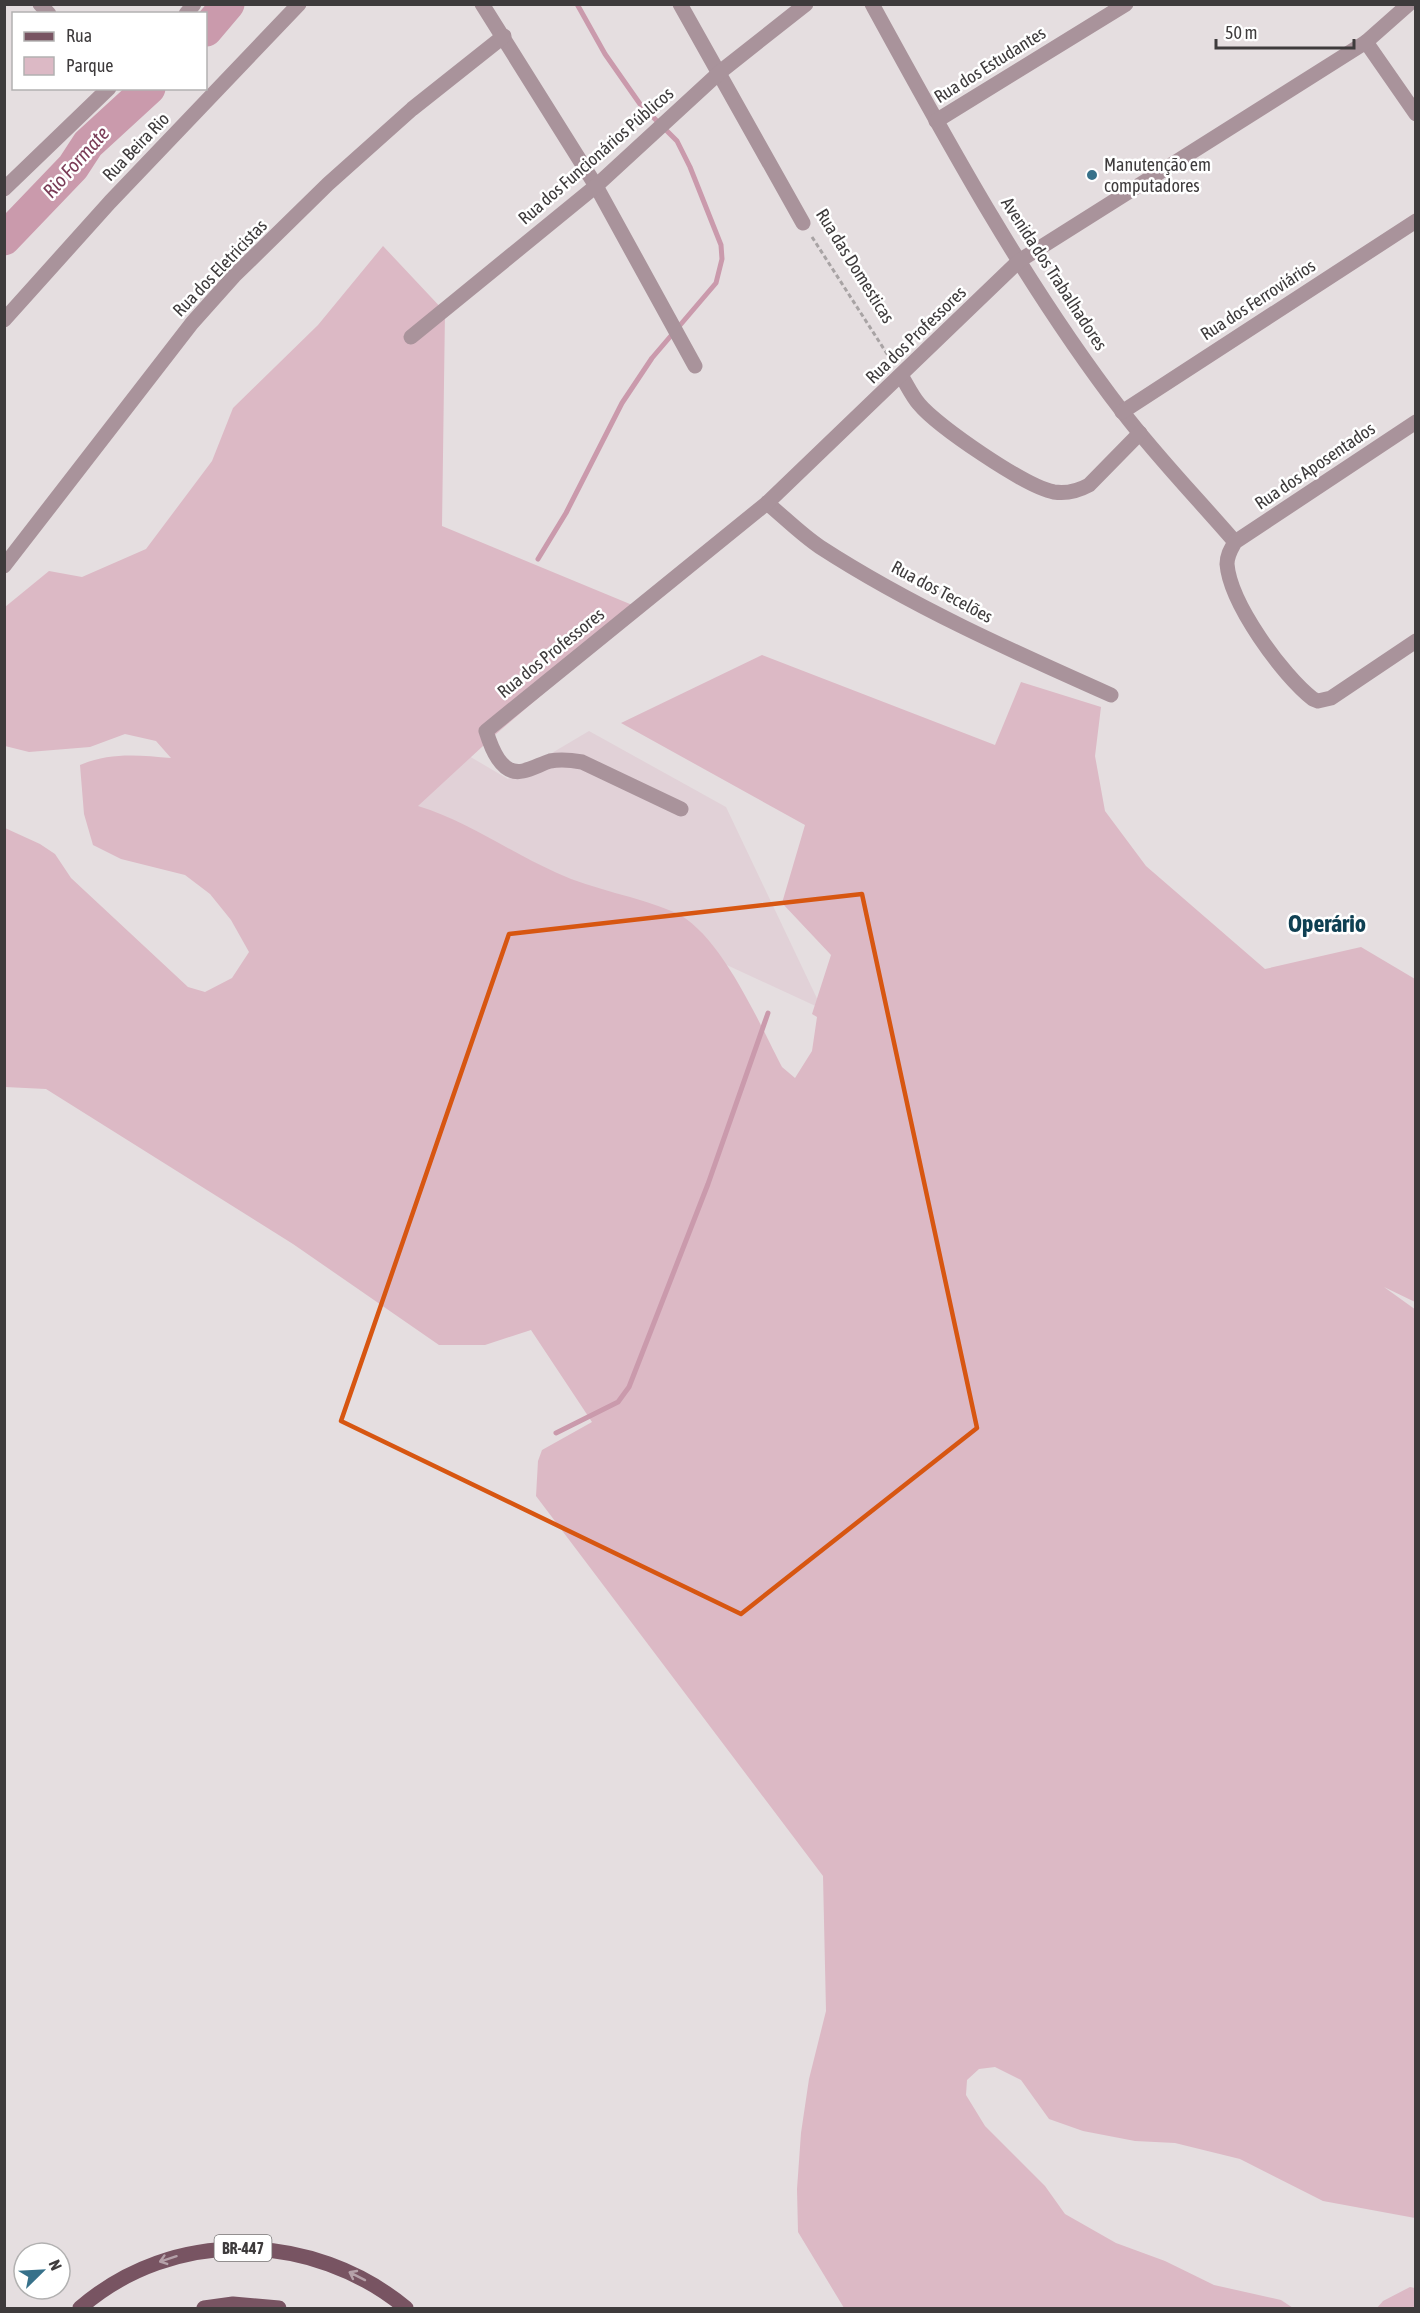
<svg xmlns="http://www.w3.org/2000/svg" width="1420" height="2313" font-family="'Asap Condensed',sans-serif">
  <rect width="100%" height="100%" fill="#e5dee0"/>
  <path fill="#e1d1d7" d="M 423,729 L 508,779 L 589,731 L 726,807 L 822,1009 L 385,807 Z"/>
  <g fill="#dcb9c5">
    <path d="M 383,246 L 445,312 L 442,526 L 642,609 L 496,734 L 418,806 C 468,821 509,852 557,873 C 594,890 636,896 674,912 C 720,932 759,1023 782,1067 L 795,1078 L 812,1051 L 817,1017 L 812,1014 L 831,955 L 782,903 L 805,825 L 621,723 L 762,655 L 995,745 L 1021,682 L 1101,707 L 1095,756 L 1105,811 L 1146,866 L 1265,969 L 1361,947 L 1415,979 L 1415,1302 L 1384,1287 L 1416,1310 L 1415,2218 L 1323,2201 L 1240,2159 L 1175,2143 L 1135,2141 L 1083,2131 L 1049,2119 L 1021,2080 L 995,2067 L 979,2069 L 967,2080 L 966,2095 L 985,2126 L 1045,2186 L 1065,2214 L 1116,2243 L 1165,2261 L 1214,2285 L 1281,2300 L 1293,2308 L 844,2308 L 798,2232 L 797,2189 L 801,2133 L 809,2079 L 826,2011 L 823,1876 L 536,1496 L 538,1461 L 542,1450 L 592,1422 L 531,1330 L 485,1345 L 439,1345 L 293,1244 L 46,1089 L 5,1087 L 5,828 L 40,844 L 55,854 L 71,878 L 188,987 L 205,992 L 232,978 L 249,952 L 231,920 L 210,894 L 185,875 L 121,859 L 93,845 L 84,814 L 80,765 C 110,752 139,755 171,758 L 156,741 L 125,734 L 90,747 L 29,752 L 5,746 L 5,607 L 49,571 L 82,577 L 146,549 L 212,461 L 233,408 L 318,325 Z"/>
    <path d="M 1410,2287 L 1415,2288 L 1415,2308 L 1377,2308 L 1383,2301 Z"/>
  </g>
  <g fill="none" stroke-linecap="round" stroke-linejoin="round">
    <g stroke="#ca9aac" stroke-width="5">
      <path d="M 538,559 L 566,513 L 622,403 L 652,358 L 716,283 L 722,259 L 721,245 L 690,167 L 677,141 L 640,104 L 605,54 L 577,4"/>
      <path d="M 556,1433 L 618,1402 L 629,1387 L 708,1184 L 768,1013"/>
    </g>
    <g stroke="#ca9aac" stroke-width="33">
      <path d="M 206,30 L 228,4"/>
      <path d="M 4,239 L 73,167 L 88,144 L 149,88"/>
    </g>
    <path stroke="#a8a3a4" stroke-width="3" stroke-dasharray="4.5 3" stroke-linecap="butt" d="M 812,237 L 891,360"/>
    <g stroke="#a9939b" stroke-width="15">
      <path d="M 40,4 L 49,14"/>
      <path d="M 482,4 L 596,186 L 695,366"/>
      <path d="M 680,4 L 803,223"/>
      <path d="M 872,4 C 948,143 1026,286 1122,411 C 1157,457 1198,499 1235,542"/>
      <path d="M 186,14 L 194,4"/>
      <path d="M 1366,42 L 1416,114"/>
      <path d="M 936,121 L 1126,4"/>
      <path d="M 4,189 L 109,88"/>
      <path d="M 4,320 L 110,202 L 299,4"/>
      <path d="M 411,337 L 596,186 L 720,72 L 806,4"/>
      <path d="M 902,377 C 907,385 912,396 919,404 C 937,426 1026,487 1054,492 C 1067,494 1078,491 1089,485 L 1140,433"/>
      <path d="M 1122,412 L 1416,221"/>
      <path d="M 1416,422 L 1235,542 C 1231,549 1227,555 1227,564 C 1230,603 1282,675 1313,699 L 1318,701 L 1331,698 L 1416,641"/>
      <path d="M 767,503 C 785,518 802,535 820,547 C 911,606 1012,651 1111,695"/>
      <path d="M 4,566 L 192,323 L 234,276 L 328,184 L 412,109 L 504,36"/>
      <path d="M 681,809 L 582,762 C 571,760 561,759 550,761 C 541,764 532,769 523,771 C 501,776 491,747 486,731 L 767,503 L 1019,261 L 1366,42 L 1409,4"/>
    </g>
    <g stroke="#785462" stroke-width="15">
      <path d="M 80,2308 C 173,2227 313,2231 406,2308"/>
      <path d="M 204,2308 L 233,2304 L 279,2308"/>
    </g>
  </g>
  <defs><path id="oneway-shaft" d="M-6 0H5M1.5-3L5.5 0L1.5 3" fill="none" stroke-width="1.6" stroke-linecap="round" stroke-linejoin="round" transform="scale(1.5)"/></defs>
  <g stroke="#b5a1a9">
    <use href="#oneway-shaft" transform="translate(168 2259) rotate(162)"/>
    <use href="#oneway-shaft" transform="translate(357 2276) rotate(-153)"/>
  </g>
  <path fill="none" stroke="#d75611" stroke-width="4.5" stroke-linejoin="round" d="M 862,894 L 977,1428 L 741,1614 L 341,1421 L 509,934 Z"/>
  <circle fill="#37718a" stroke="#fff" stroke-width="2" cx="1092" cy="175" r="6"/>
  <g text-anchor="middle" stroke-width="5" stroke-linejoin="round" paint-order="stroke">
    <rect fill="#fff" stroke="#787676" stroke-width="1.5" x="214.5" y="2235" width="57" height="26" rx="4.5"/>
    <g font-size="16" font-weight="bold" fill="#3e3b3c">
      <text x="243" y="2254">BR-447</text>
    </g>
    <g font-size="18" fill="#3e3b3c" stroke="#fff">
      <text transform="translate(990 65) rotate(-32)" y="6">Rua dos Estudantes</text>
      <text transform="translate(136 147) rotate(-46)" y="6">Rua Beira Rio</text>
      <text transform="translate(596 156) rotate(-41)" y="6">Rua dos Funcionários Públicos</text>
      <text transform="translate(855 266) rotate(58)" y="6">Rua das Domesticas</text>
      <text transform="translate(220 268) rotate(-46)" y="6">Rua dos Eletricistas</text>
      <text transform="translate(1054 274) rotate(57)" y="6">Avenida dos Trabalhadores</text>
      <text transform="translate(1258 300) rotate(-33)" y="6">Rua dos Ferroviários</text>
      <text transform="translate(916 335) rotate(-44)" y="6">Rua dos Professores</text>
      <text transform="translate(1315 466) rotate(-34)" y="6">Rua dos Aposentados</text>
      <text transform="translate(942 592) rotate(28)" y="6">Rua dos Tecelões</text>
      <text transform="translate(551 653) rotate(-39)" y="6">Rua dos Professores</text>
    </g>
    <g font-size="18" fill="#3e3b3c" stroke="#fff" text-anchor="start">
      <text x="1104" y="171">Manutenção em<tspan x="1104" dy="21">computadores</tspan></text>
    </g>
    <g font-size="20" font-style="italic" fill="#7a3c57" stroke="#fff">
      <text transform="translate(76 162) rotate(-48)" y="7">Rio Formate</text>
    </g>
    <g font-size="24" font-weight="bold" fill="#0f4053" stroke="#fff">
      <text x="1327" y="932">Operário</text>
    </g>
  </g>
  <rect width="1420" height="2313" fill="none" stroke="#3e3b3c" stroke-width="12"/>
  <rect x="12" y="12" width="195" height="78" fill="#ffffff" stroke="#b2b1b1" stroke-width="1.5"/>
  <rect x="24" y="32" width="30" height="9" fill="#785462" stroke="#b2b1b1" stroke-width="1.5"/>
  <text x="66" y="42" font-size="18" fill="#3e3b3c">Rua</text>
  <rect x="24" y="57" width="30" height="18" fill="#dcb9c5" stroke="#b2b1b1" stroke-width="1.5"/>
  <text x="66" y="72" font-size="18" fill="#3e3b3c">Parque</text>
  <g transform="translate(42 2271) rotate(66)"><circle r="28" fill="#ffffff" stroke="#b2b1b1" stroke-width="1.5"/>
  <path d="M0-4.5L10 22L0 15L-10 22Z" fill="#37718a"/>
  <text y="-9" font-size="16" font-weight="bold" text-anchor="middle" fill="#3e3b3c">N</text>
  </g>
  <path d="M1216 39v9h138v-9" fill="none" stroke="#3e3b3c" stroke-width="3"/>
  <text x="1225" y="39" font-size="18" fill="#3e3b3c" stroke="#ffffff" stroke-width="4.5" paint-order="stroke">50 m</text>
</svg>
